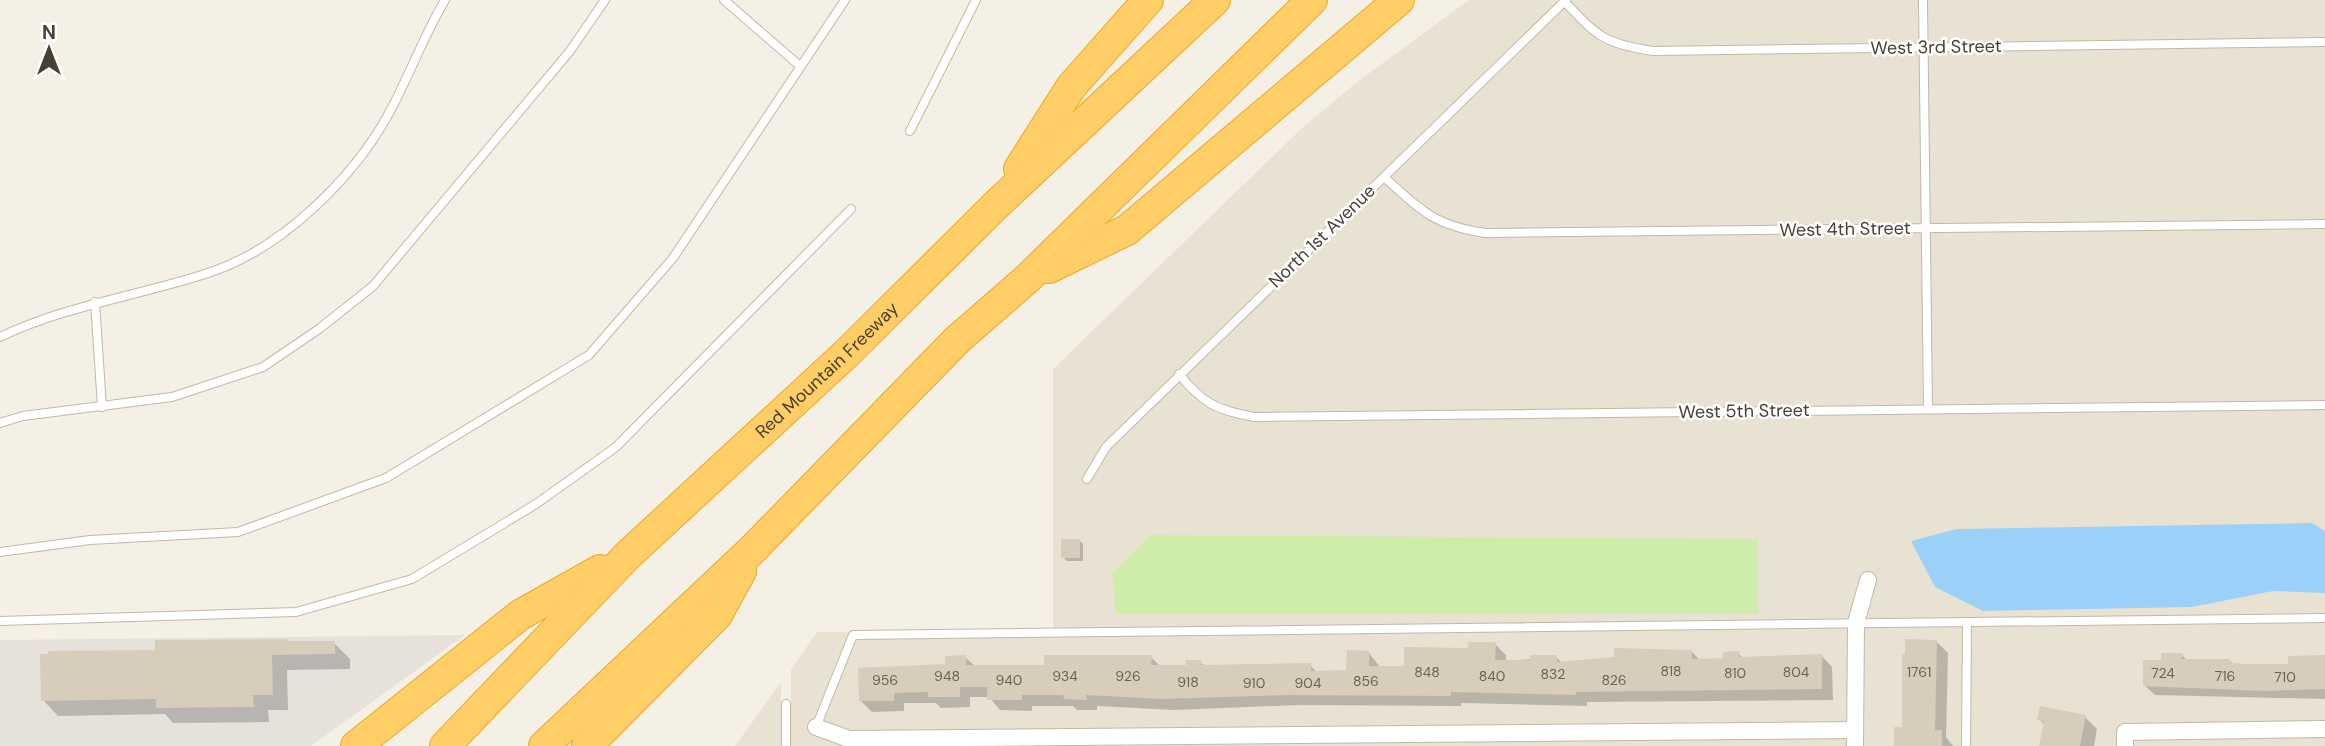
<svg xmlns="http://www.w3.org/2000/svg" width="2325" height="746" font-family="'DM Sans',sans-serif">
  <rect width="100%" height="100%" fill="#f5f0e6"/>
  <g fill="#e9e2d3">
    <path d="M 1469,0 L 2325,0 L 2325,746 L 791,746 L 791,670 L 817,632 L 1053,633 L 1053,369 L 1301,129 L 1357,82 Z"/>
    <path d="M 781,682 L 781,746 L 735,746 Z"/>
  </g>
  <path fill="#e7e1db" d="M 465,635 L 311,746 L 0,746 L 0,640 Z"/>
  <path fill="#ceedaa" d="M 1150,535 L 1758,539 L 1758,614 L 1116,614 L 1112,573 Z"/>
  <path fill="#9bd1f8" d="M 2312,523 L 2325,531 L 2325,593 L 2273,591 L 2192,607 L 1983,611 L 1935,587 L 1911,541 L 1957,529 Z"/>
  <g fill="#0003">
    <path d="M 1080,541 L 1083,544 L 1083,561 L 1067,561 L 1063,557 Z"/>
    <path d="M 1936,641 L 1948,653 L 1946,737 L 1953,746 L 1897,746 Z"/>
    <path d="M 334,643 L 350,659 L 350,669 L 287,670 L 288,710 L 268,710 L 269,722 L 173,723 L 165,714 L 58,716 L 43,700 L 157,652 Z"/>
    <path d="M 1495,644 L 1506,655 L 1506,661 L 1556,657 L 1562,663 L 1691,651 L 1700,660 L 1725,659 L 1738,653 L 1744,659 L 1821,655 L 1832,667 L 1833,700 L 1587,702 L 1587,706 L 1461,703 L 1461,706 L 1299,705 L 1175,710 L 1097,706 L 1097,710 L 1077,710 L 1073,706 L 1032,706 L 1032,711 L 1000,710 L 989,697 L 970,697 L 970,707 L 941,708 L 936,703 L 904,703 L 904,711 L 872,712 L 861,701 L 965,657 L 975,666 L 1046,667 L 1151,657 L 1161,667 L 1187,667 L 1200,662 L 1205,666 L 1310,665 L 1318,673 L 1348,672 L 1369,653 L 1380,667 L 1406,668 Z"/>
    <path d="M 2182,655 L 2188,661 L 2229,660 L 2234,665 L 2290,666 L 2325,657 L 2325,699 L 2155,695 L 2145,686 L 2163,662 Z"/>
    <path d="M 2085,717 L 2097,729 L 2094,746 L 2042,746 L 2045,725 L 2039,719 Z"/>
  </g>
  <g fill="#d8ccba">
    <rect x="1061" y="539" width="19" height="19"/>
    <path d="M 287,639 L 287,641 L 335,641 L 335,654 L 272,655 L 273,695 L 253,695 L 254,707 L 156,708 L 156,699 L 41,701 L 40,654 L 48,654 L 48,651 L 155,650 L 155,640 Z"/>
    <path d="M 1905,639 L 1937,640 L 1935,730 L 1942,730 L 1942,746 L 1894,746 L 1894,727 L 1902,727 L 1902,654 L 1905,654 Z"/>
    <path d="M 1468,642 L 1496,642 L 1495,660 L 1530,660 L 1530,655 L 1557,655 L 1557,662 L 1614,657 L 1614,648 L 1692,650 L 1692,659 L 1723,658 L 1723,652 L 1739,651 L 1739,657 L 1822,654 L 1822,689 L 1576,692 L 1576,695 L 1451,692 L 1451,696 L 1287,695 L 1162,699 L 1086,695 L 1087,700 L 1064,699 L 1063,695 L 1022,695 L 1022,700 L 987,700 L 987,687 L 960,687 L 960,697 L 928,697 L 928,692 L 894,693 L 894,701 L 859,701 L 858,668 L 945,664 L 945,656 L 966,655 L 966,665 L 1044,665 L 1044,655 L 1152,655 L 1151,665 L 1186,665 L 1186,660 L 1201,660 L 1201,665 L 1311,663 L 1311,671 L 1346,670 L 1347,650 L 1369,651 L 1369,666 L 1404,666 L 1404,647 L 1468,648 Z"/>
    <path d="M 2161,653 L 2182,653 L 2182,659 L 2230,659 L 2230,663 L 2245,664 L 2288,664 L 2288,656 L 2325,655 L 2325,689 L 2264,691 L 2143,686 L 2143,660 L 2161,660 Z"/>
    <path d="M 2040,706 L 2086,715 L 2080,746 L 2039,746 L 2044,721 L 2037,720 Z"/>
  </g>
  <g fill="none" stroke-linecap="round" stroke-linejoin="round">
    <defs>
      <g id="service">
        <path d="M 724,0 L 800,66"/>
        <path d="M 1923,0 L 1928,408"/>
        <path d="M 1564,1 C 1597,36 1604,44 1653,51 L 2325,42"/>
        <path d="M 910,131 L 976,0"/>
        <path d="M 1384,177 C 1422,211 1433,225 1485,233 L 2325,224"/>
        <path d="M 95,302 L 102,407"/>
        <path d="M 0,337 C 67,305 138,296 208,273 C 280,250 352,180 388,115 C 409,77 423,37 445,0"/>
        <path d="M 1179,374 C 1203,404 1217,410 1254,417 L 2325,405"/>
        <path d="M 0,423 L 23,416 L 172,397 L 263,367 L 319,329 L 373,286 L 570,51 L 605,0"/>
        <path d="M 1087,479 L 1106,447 L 1566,0"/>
        <path d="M 0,552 L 90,540 L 238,532 L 386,478 L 589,355 L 673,258 L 845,0"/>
        <path d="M 0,621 L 296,612 L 412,579 L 536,504 L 616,447 L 851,209"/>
        <path d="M 786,704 L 786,746"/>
        <path d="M 816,727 L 853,635 L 2325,618"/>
        <path d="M 1966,746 L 1967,622"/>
      </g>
      <g id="minor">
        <path d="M 816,727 L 849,739 L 1855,730"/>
        <path d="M 1855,746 L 1856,623 L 1868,580"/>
        <path d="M 2125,746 L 2125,732 L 2325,729"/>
      </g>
      <g id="motorway">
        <path d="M 1019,169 L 1071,87 L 1148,0"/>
        <path d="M 1049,268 L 1127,230 L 1399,0"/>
        <path d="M 356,746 L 520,615 L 600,570"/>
        <path id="s1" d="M 445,746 L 628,555 L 847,353 L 996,205 L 1215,0"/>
        <path d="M 544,746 L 753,549 L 958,339 L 1027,279 L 1312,0"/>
        <path d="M 587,746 L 717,615 L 741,571"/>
      </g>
    </defs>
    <use href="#service" stroke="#c1b8a7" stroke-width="10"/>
    <use href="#minor" stroke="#c1b8a7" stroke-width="18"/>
    <use href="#motorway" stroke="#eea726" stroke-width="32"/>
    <use href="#service" stroke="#fff" stroke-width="8"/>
    <use href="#minor" stroke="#fff" stroke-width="16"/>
    <use href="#motorway" stroke="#ffce66" stroke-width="30"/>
  </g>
  <g text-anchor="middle" stroke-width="5" stroke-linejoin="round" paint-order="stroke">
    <g font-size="14" fill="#6c6356">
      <text x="1671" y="676">818</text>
      <text x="1427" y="677">848</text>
      <text x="1796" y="677">804</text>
      <text x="1919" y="677">1761</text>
      <text x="1735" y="678">810</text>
      <text x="2163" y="678">724</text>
      <text x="1553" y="679">832</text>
      <text x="947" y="681">948</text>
      <text x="1065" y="681">934</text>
      <text x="1128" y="681">926</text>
      <text x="1492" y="681">840</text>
      <text x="2225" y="681">716</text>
      <text x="2285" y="682">710</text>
      <text x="885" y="685">956</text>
      <text x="1009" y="685">940</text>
      <text x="1614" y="685">826</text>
      <text x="1366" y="686">856</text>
      <text x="1188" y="687">918</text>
      <text x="1254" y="688">910</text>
      <text x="1308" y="688">904</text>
    </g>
    <g font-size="18" fill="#484034" stroke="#fff">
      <text transform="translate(1936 47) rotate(-1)" y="6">West 3rd Street</text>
      <text transform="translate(1845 229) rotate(-1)" y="6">West 4th Street</text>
      <text transform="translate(1322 236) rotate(-44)" y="6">North 1st Avenue</text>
      <text dy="6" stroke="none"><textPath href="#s1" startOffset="536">Red Mountain Freeway</textPath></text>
      <text transform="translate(1744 411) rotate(-1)" y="6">West 5th Street</text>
    </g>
  </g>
  <g transform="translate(49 49)" stroke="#ffffff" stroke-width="5" paint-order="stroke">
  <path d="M0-5L12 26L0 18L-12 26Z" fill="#484034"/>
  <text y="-10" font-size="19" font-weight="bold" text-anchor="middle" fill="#484034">N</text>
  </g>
</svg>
